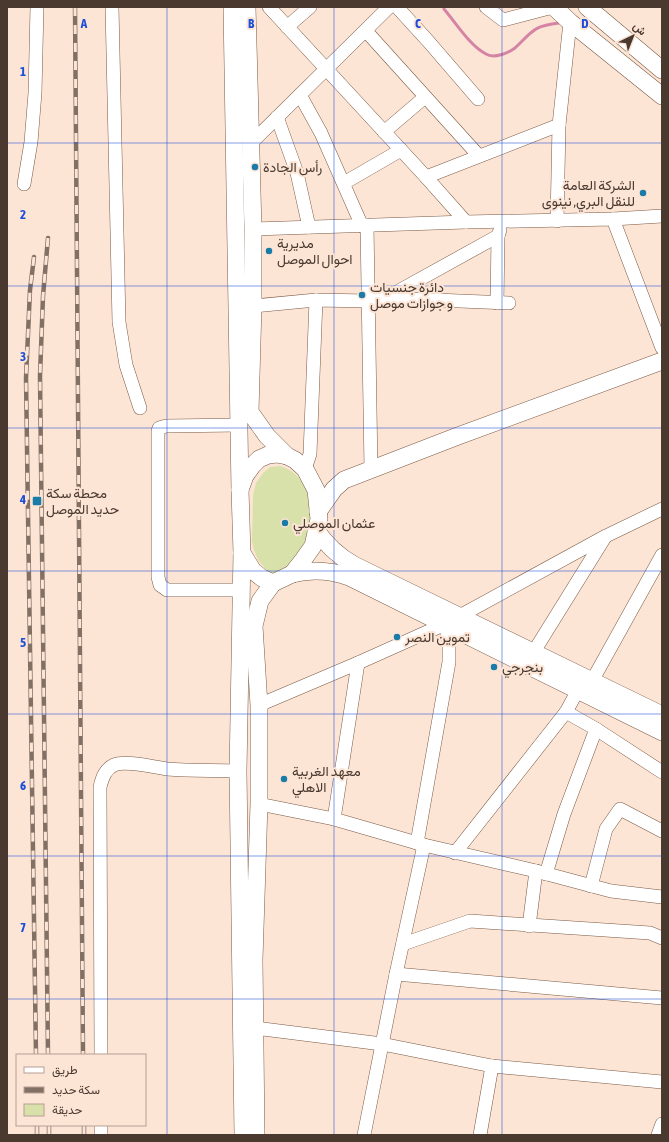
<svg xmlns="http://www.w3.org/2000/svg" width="669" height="1142" font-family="'Asap Condensed',Vazirmatn,sans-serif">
  <rect width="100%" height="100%" fill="#fde5d6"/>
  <path fill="#d9e1ab" d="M 280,466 C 308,474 315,506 310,532 C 309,536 309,543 306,547 C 302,555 288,567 281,574 L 270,574 L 258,560 L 254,550 L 252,541 L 253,495 L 256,483 L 263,473 L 270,467 Z"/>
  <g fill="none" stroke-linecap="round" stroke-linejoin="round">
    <path stroke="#d584a5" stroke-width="3" d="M 444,9 C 456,23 470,46 486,54 C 494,59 508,53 515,48 C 533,31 533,26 559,23"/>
    <defs>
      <g id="minor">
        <path d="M 112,7 L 119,322 L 126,365 L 140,408"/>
        <path d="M 269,7 L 426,177 L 466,222"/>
        <path d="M 397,7 L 428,41 L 478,99"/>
        <path d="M 486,7 L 503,20 L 553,7"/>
        <path d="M 287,27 L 310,7"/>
        <path d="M 366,31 L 479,156"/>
        <path d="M 300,95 L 321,133 L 362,226"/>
        <path d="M 277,117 L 297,173 L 309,227"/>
        <path d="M 384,132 L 425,97"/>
        <path d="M 250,144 L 389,7"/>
        <path d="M 426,177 L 559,125"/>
        <path d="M 344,183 L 401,150"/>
        <path d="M 24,184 L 31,142 L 35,93 L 37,7"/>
        <path d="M 613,219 L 662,216"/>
        <path d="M 557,221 L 559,125 L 570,22"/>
        <path d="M 367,225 L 371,469"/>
        <path d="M 253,229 L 466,222 L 613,219 L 662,348"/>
        <path d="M 386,298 L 498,236"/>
        <path d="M 497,303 L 498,236 L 500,230"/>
        <path d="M 253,306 L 316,300 L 368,301 L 386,298 L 509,303"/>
        <path d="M 239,425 L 166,426 L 159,428 L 158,431 L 158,577 L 160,585 L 167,590 L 241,590"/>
        <path d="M 305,469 L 310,454 L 316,300"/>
        <path d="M 533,653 L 605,537"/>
        <path d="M 592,681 L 662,555"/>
        <path d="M 259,705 L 358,663 L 445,624 L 606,536 L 662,509"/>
        <path d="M 596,729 L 662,772"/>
        <path d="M 259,804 L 334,819 L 424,845 L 536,871 L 611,891 L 662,897"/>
        <path d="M 334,819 L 358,663"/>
        <path d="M 417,843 L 449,662 L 449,641 L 445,624"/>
        <path d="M 455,853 L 566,712 L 578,690"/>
        <path d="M 546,874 L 564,814 L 596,729 L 566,712"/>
        <path d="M 591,886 L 606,829 L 620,809 L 662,831"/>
        <path d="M 529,926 L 536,871"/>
        <path d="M 403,944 L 470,921 L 650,933 L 662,938"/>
        <path d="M 396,974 L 662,998"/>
        <path d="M 255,1028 L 382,1044 L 492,1066 L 662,1082"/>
        <path d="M 101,1055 L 100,787 C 102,778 105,769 114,765 C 126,760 154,767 167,769 C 190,771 215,770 238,771"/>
        <path d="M 101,1125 L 101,1135"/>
        <path d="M 364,1135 L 396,974 L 424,845"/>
        <path d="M 480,1135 L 492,1066"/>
        <path d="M 658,1135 L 662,1124"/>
      </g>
      <g id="major">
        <path d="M 232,7 L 240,490"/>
        <path d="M 247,7 L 253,229 L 253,306 L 250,412 L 267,436 L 287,456"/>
        <path d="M 554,7 L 570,22 L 662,96"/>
        <path d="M 587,7 L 662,70"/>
        <path d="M 277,454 L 287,456 L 295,460 L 305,469 L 316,490 L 319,519 L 313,546 L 303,560 L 292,574 L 273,583 L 262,578 L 253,571 L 242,553 L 240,490 L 245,476 L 252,466 L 259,459 L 268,455 Z"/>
        <path d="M 318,512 L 334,489 L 344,480 L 458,436 L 662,361"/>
        <path d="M 316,530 C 327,546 338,556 354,565 L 662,715"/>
        <path d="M 242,553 L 238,771 L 243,1135"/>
        <path d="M 292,574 C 312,569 329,570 349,577 L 662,732"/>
        <path d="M 256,1135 L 254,960 L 259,804 L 259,705 L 254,626 L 260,601 L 273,583"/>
      </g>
    </defs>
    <use href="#minor" stroke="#7b5a44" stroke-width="14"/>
    <use href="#major" stroke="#7b5a44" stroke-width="18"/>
    <use href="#minor" stroke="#fff" stroke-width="13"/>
    <use href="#major" stroke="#fff" stroke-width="17"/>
    <defs>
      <g id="rail">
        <path d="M 75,7 L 83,1055"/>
        <path d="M 48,238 L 43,296 L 40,376 L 48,1055"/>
        <path d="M 34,257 L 30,290 L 26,378 L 36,1055"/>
        <path d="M 37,1125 L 37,1135"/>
        <path d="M 49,1125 L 49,1135"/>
        <path d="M 84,1125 L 84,1135"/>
      </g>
    </defs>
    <use href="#rail" stroke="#827064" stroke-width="4.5"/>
    <use href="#rail" stroke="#fde5d6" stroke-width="3" stroke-dasharray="9" stroke-linecap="butt"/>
  </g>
  <path fill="none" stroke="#1d4ed8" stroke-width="1" stroke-opacity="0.55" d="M 167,7 L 167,1135M 334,7 L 334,1135M 502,7 L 502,1135M 7,143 L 662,143M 7,286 L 662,286M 7,428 L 662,428M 7,571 L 662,571M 7,714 L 662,714M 7,856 L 662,856M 7,999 L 662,999"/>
  <g fill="#197ba7" stroke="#fde5d6" stroke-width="1.5">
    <circle cx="255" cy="167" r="4"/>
    <circle cx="643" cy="193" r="4"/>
    <circle cx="269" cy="251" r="4"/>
    <circle cx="362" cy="295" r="4"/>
    <rect x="32" y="496" width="10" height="10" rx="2"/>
    <circle cx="285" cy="523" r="4"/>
    <circle cx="397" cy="637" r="4"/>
    <circle cx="494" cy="667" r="4"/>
    <circle cx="284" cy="779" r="4"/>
  </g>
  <g text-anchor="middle" stroke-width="4" stroke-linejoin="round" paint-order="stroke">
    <g font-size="14" fill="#49392f" stroke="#fde5d6" text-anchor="start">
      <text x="263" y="172">رأس الجادة</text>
      <text x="635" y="190" text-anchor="end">الشركة العامة<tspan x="635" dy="16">للنقل البري, نينوى</tspan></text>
      <text x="277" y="248">مديرية<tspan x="277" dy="16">احوال الموصل</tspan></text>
      <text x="370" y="292">دائرة جنسيات<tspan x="370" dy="16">و جوازات موصل</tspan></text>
      <text x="46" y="498">محطة سكة<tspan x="46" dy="16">حديد الموصل</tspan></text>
      <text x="293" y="528">عثمان الموصلي</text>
      <text x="405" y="642">تموين النصر</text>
      <text x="502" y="672">بنجرجي</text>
      <text x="292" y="776">معهد الغربية<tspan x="292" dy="16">الاهلي</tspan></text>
    </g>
  </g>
  <g font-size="13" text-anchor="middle" font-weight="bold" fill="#1d4ed8" stroke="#fde5d6" stroke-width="4" stroke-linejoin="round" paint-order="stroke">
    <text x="84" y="28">A</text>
    <text x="251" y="28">B</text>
    <text x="418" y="28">C</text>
    <text x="585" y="28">D</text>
    <text x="23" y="76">1</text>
    <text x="23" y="219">2</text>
    <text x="23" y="361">3</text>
    <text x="23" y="504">4</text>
    <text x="23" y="647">5</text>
    <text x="23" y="790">6</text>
    <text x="23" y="932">7</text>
  </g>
  <rect width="669" height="1142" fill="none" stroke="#49392f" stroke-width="16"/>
  <rect x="16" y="1054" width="130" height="72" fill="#fde5d6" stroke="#b5a093"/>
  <rect x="24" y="1067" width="20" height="6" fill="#ffffff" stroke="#b5a093"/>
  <text x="52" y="1074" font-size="12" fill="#49392f">طريق</text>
  <rect x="24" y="1087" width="20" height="6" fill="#827064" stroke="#b5a093"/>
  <text x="52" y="1094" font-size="12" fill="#49392f">سكة حديد</text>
  <rect x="24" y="1104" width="20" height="12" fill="#d9e1ab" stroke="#b5a093"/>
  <text x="52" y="1114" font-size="12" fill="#49392f">حديقة</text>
  <g transform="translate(633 36) rotate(43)" stroke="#fde5d6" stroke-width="3" paint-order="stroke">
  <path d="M0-3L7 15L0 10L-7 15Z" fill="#49392f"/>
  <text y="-6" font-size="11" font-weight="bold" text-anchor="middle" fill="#49392f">ش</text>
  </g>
</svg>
